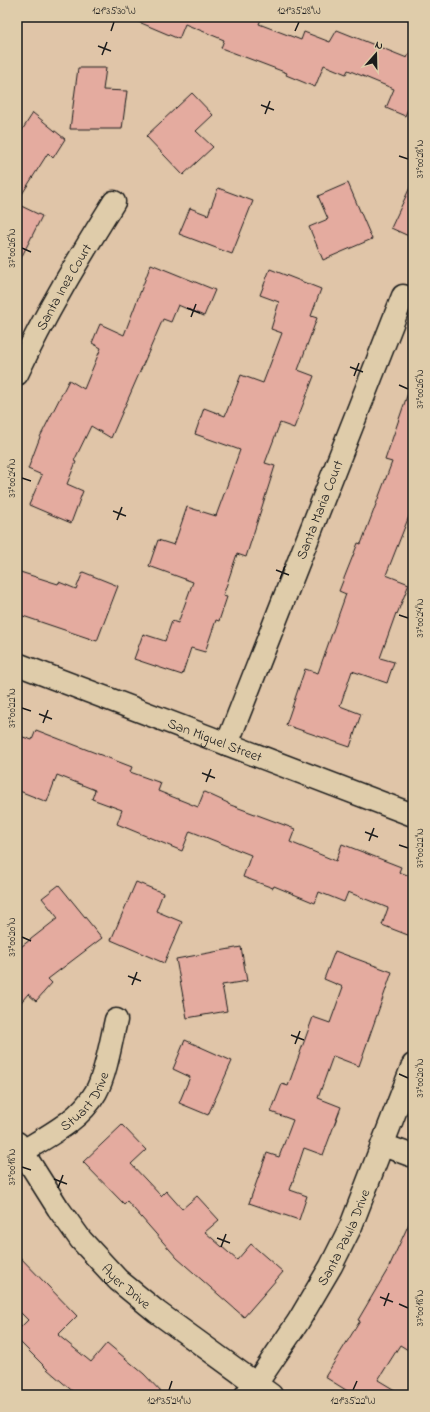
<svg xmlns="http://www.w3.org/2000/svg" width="430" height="1412" font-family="'Indie Flower',sans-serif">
  <rect width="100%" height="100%" fill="#e0c5a8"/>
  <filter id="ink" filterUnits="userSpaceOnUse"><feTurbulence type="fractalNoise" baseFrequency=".025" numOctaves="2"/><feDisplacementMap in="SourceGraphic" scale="8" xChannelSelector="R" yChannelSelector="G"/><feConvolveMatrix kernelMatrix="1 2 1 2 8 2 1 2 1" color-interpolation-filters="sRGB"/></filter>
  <g filter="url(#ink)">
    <g fill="#e4ab9f" stroke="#1c1c1c">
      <path d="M 127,17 L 262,17 L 259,24 L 301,40 L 304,32 L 330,42 L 337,30 L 407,58 L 413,45 L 413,97 L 405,116 L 386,108 L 394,89 L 348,70 L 346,74 L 324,65 L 315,87 L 286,75 L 287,73 L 221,48 L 224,40 L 185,24 L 179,39 Z"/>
      <path d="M 78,68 L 106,68 L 103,90 L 127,91 L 122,129 L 70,129 Z"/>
      <path d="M 192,93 L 213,115 L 196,131 L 213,147 L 183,175 L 146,136 Z"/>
      <path d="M 33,113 L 65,139 L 53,158 L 48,153 L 17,202 L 17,138 Z"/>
      <path d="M 413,181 L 413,238 L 391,228 Z"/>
      <path d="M 348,183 L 372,239 L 323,260 L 309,227 L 328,219 L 318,196 Z"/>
      <path d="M 218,188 L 253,201 L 232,254 L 179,234 L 190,208 L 208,215 Z"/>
      <path d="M 17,204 L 42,216 L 17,266 Z"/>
      <path d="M 151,264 L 215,290 L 204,316 L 178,305 L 171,322 L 163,319 L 111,438 L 91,426 L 74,461 L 76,462 L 67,484 L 83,491 L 71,523 L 29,505 L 42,475 L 28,469 L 40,437 L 69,380 L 84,389 L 101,348 L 92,343 L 100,324 L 124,335 Z"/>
      <path d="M 270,269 L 321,289 L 311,316 L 317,318 L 298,370 L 314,376 L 294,428 L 280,423 L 265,463 L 275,466 L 246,557 L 237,554 L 223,596 L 227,597 L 219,621 L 216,620 L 205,652 L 191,648 L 182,675 L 134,659 L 143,634 L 165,641 L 172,621 L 178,623 L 193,582 L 149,566 L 158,540 L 174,545 L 187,507 L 216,516 L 240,450 L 195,434 L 204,408 L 225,416 L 241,375 L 263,383 L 282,333 L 271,329 L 279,302 L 260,295 Z"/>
      <path d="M 410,387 L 413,387 L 413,506 L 386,575 L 409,584 L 397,614 L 396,613 L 380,658 L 394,662 L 387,683 L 352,671 L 340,706 L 361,714 L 350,747 L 286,725 L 305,669 L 318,673 L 346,594 L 339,591 L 358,543 L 361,544 L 392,462 L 385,460 Z"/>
      <path d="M 17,571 L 58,584 L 59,582 L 76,589 L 83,572 L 118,586 L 97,641 L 17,614 Z"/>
      <path d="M 36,730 L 132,767 L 130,772 L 161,783 L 158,791 L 198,807 L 204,792 L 228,803 L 228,804 L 295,829 L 290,842 L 336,861 L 342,844 L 401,867 L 399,872 L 413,877 L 413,937 L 382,925 L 388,908 L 348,892 L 344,902 L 319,892 L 315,903 L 274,886 L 273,888 L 243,877 L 251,855 L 190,831 L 182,851 L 117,824 L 122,810 L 92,799 L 95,790 L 57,775 L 47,802 L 17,790 L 17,735 L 32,740 Z"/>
      <path d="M 136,882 L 163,893 L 156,911 L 182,922 L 164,963 L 111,940 Z"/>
      <path d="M 59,885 L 102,938 L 48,979 L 52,983 L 36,1001 L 28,994 L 17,1007 L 17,950 L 58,918 L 42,898 Z"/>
      <path d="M 241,947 L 247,981 L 222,985 L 227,1011 L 187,1018 L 176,959 Z"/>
      <path d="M 335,951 L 392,972 L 359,1066 L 333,1056 L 318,1098 L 341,1107 L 323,1155 L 304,1148 L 290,1190 L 307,1196 L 299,1220 L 249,1203 L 267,1153 L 279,1157 L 293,1120 L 271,1112 L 282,1084 L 288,1086 L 313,1017 L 330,1023 L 343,987 L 324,979 Z"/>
      <path d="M 185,1040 L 232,1061 L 208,1115 L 179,1103 L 190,1077 L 173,1069 Z"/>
      <path d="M 122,1125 L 146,1150 L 131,1164 L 161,1196 L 166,1191 L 182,1209 L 197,1196 L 219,1220 L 205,1232 L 237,1260 L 251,1244 L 283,1272 L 244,1317 L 177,1258 L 127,1201 L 124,1204 L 83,1162 Z"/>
      <path d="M 413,1215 L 413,1353 L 400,1345 L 378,1380 L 403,1395 L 354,1395 L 325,1377 L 360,1321 L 358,1320 L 388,1269 Z"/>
      <path d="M 17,1254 L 77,1316 L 58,1335 L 91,1362 L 107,1343 L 144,1374 L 164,1395 L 77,1395 L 47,1369 L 17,1339 L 17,1331 L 28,1320 L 17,1309 Z"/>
    </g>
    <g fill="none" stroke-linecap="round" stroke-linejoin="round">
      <defs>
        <g id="minor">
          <path id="s1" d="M 17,374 C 45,314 79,258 114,202"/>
          <path id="s2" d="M 17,664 L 413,815"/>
          <path id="s3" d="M 227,744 L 403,296"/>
          <path id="s4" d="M 17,1143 L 58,1208 L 81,1240 L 118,1280 L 157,1312 L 271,1395"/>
          <path d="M 383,1145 L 413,1156"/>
          <path id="s5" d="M 17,1155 C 45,1137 79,1122 96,1092 C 106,1074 111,1041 116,1020"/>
          <path id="s6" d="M 246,1395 L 256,1384 L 298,1322 L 331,1266 L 351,1226 L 413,1065"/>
        </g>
      </defs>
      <use href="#minor" stroke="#1c1c1c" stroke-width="25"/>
      <use href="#minor" stroke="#dfccaa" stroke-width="22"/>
    </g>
  </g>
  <path fill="none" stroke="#1c1c1c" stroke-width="1.5" d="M 111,31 L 114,22M 295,31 L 299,22M 98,46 L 111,51M 102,55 L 107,42M 261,105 L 274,110M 265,114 L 270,101M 399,156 L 408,159M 22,248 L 31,252M 187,308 L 200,313M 191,317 L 196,304M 350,367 L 363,372M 354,376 L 359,363M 399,385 L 408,389M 22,478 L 31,481M 113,511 L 126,516M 117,520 L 122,507M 276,570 L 289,575M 280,579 L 285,566M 399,615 L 408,618M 22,708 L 31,711M 39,714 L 52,719M 43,723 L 48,710M 202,773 L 215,778M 206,782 L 211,769M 365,832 L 378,837M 369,841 L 374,828M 399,845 L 408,848M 22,937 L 31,941M 128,976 L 141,981M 132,985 L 137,972M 291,1035 L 304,1040M 295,1044 L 300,1031M 399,1074 L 408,1078M 22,1167 L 31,1170M 54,1179 L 67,1184M 58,1188 L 63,1175M 217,1238 L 230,1243M 221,1247 L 226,1234M 380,1297 L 393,1302M 399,1304 L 408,1308M 384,1306 L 389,1293M 169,1390 L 172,1381M 353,1390 L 357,1381"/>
  <g text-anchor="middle" stroke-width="3.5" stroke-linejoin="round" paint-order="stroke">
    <g font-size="14" fill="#1c1c1c" stroke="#dfccaa">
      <text dy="5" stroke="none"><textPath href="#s1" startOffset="99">Santa Inez Court</textPath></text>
      <text dy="5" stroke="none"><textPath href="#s3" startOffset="252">Santa Maria Court</textPath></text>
      <text dy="5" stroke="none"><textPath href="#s2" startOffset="212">San Miguel Street</textPath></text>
      <text dy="5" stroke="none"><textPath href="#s5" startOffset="88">Stuart Drive</textPath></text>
      <text dy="5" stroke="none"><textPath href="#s6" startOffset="186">Santa Paula Drive</textPath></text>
      <text dy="5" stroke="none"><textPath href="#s4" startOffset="181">Ayer Drive</textPath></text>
    </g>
  </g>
  <rect width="430" height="1412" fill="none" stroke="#dfccaa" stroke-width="44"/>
  <g transform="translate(376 54) rotate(20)" stroke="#dfccaa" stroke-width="3" paint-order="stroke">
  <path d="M0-3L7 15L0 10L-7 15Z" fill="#1c1c1c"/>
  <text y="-6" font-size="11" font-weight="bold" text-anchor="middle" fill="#1c1c1c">N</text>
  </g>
  <rect x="22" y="22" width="386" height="1368" fill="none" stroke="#1c1c1c" stroke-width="1.5"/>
  <g font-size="10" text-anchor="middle" fill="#1c1c1c">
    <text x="114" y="14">121°35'30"W</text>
    <text x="299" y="14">121°35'28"W</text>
    <text transform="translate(419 159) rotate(-90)" y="4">37°00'28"N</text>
    <text transform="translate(11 248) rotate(-90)" y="4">37°00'26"N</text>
    <text transform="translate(419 389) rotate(-90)" y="4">37°00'26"N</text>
    <text transform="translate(11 478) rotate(-90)" y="4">37°00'24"N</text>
    <text transform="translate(419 618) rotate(-90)" y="4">37°00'24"N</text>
    <text transform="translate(11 708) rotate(-90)" y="4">37°00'22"N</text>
    <text transform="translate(419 848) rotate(-90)" y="4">37°00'22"N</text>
    <text transform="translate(11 937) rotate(-90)" y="4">37°00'20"N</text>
    <text transform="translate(419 1078) rotate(-90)" y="4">37°00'20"N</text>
    <text transform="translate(11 1167) rotate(-90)" y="4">37°00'18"N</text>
    <text transform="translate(419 1308) rotate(-90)" y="4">37°00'18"N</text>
    <text x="169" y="1404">121°35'24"W</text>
    <text x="353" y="1404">121°35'22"W</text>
  </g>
</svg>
